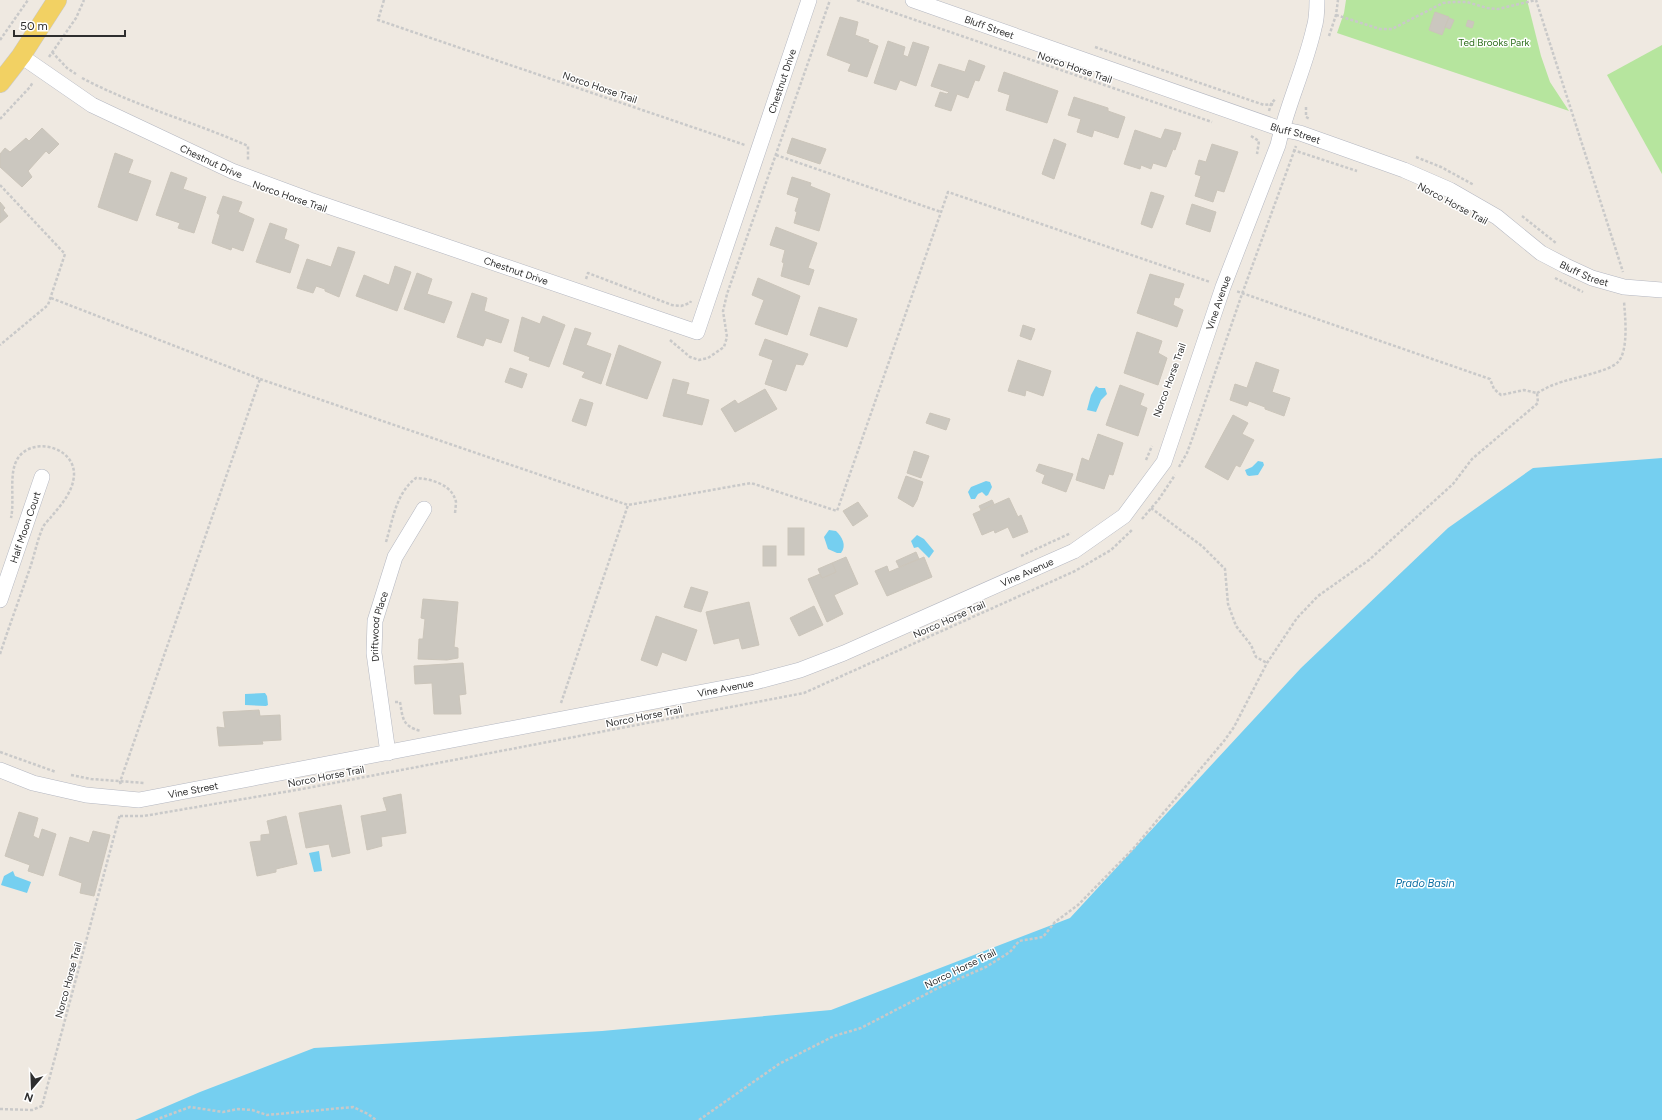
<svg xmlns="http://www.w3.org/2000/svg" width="1662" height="1120" font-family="Figtree,sans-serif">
  <rect width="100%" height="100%" fill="#efe9e1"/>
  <g fill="#b6e59e">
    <path d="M 1346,0 L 1527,0 L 1541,56 L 1550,82 L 1569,111 L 1337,33 L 1344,13 Z"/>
    <path d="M 1662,45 L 1662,174 L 1607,75 Z"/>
  </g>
  <g fill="#75cff0">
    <path d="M 1096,386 L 1099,388 L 1105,388 L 1107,394 L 1101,400 L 1096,412 L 1087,410 L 1091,395 Z"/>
    <path d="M 1662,458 L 1662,1120 L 135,1120 L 200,1092 L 314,1048 L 602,1031 L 831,1010 L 1070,918 L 1301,668 L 1448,528 L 1533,468 Z"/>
    <path d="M 1258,461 L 1263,462 L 1264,465 L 1258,475 L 1249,476 L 1247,475 L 1245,470 L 1252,467 Z"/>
    <path d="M 986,481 L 990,482 L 992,487 L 988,495 L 986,496 L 982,492 L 978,494 L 975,499 L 971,499 L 968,492 L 971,487 Z"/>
    <path d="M 829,530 L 836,531 C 842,537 847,545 841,553 L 837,553 L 828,549 L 824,537 Z"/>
    <path d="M 917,535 L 924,539 L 934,551 L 929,558 L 918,547 L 914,548 L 911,541 Z"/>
    <path d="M 265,693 L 267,696 L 268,705 L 266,706 L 245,705 L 245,694 Z"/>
    <path d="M 319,851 L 322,871 L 314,872 L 309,853 Z"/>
    <path d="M 13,871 L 15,876 L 31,882 L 27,893 L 1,885 L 4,876 Z"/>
  </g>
  <g fill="#cbc7bf" stroke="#cbc5ba">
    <path d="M 1435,12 L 1449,17 L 1442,35 L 1429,30 Z"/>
    <path d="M 840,17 L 858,22 L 855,35 L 869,40 L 868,42 L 878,46 L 867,77 L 848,71 L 851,64 L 827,55 Z"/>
    <path d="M 1449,18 L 1454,20 L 1450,29 L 1445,27 Z"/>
    <path d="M 1468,20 L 1474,22 L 1472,28 L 1466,26 Z"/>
    <path d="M 888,41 L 905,47 L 903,55 L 908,57 L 913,42 L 929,47 L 916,86 L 900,80 L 896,90 L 874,83 Z"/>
    <path d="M 969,60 L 985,66 L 979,81 L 975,80 L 968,98 L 957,94 L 951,111 L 935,106 L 940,92 L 947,94 L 949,92 L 931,86 L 939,64 L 965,72 Z"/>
    <path d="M 1004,72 L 1058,91 L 1047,123 L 1006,110 L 1010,95 L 998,91 Z"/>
    <path d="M 1074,97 L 1108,108 L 1108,111 L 1125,117 L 1118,138 L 1094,130 L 1092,137 L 1077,132 L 1081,119 L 1068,115 Z"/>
    <path d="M 42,128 L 59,144 L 49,154 L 46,151 L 28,171 L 32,177 L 22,187 L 0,167 L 0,154 L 5,148 L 10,152 L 26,138 L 29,141 Z"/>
    <path d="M 1165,129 L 1181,133 L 1175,150 L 1173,149 L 1166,167 L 1153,163 L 1151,169 L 1141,165 L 1140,169 L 1124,164 L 1135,130 L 1161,139 Z"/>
    <path d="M 792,138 L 826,149 L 820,164 L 787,153 Z"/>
    <path d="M 1054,139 L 1066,144 L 1054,179 L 1042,174 Z"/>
    <path d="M 1212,144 L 1238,152 L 1224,192 L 1217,190 L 1213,202 L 1195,196 L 1201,176 L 1195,174 L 1199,160 L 1206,162 Z"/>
    <path d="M 115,153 L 133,160 L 128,173 L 151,181 L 137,221 L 98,207 Z"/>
    <path d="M 171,172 L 187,178 L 183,189 L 206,197 L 194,233 L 178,228 L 180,223 L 156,215 Z"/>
    <path d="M 792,177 L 811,183 L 810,186 L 830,194 L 819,231 L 794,223 L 797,212 L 795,211 L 799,198 L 787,194 Z"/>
    <path d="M 1151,192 L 1164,196 L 1152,228 L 1141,224 Z"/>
    <path d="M 223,196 L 242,202 L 238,212 L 254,219 L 243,251 L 232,247 L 231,250 L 212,243 L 220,215 L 217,213 Z"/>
    <path d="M 0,202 L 5,208 L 3,210 L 8,216 L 0,223 Z"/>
    <path d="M 1192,204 L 1216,212 L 1210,232 L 1186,224 Z"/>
    <path d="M 270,223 L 287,229 L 284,239 L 299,245 L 290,273 L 256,262 Z"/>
    <path d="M 776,227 L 817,243 L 808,268 L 814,270 L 809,285 L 781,276 L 784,263 L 782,262 L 785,250 L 770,245 Z"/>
    <path d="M 338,247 L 355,252 L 339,297 L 325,291 L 325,289 L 316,286 L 313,293 L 297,288 L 307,259 L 331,267 Z"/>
    <path d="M 395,266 L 411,272 L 397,311 L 356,296 L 364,275 L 389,285 Z"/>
    <path d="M 417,273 L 432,279 L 427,294 L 452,302 L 444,323 L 404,309 Z"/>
    <path d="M 1150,274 L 1184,284 L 1179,298 L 1175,297 L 1173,305 L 1183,310 L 1177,327 L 1137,313 Z"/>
    <path d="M 758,278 L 800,296 L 787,335 L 755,324 L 764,300 L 752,295 Z"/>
    <path d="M 472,293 L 487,298 L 484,311 L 509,320 L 501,343 L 486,338 L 483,346 L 457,337 Z"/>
    <path d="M 819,307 L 857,319 L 847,347 L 810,335 Z"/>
    <path d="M 543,316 L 565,325 L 549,367 L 529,360 L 530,357 L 514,351 L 522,317 L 540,324 Z"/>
    <path d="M 1023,325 L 1035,329 L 1031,340 L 1020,336 Z"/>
    <path d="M 575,328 L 591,333 L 586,345 L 611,354 L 601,384 L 582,377 L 585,372 L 563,364 Z"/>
    <path d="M 1137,332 L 1162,341 L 1158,353 L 1167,358 L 1158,385 L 1124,373 Z"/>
    <path d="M 765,339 L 808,354 L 803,365 L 796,364 L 786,391 L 765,384 L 773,360 L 759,355 Z"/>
    <path d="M 619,345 L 661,362 L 647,399 L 606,385 Z"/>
    <path d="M 1018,360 L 1051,371 L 1043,396 L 1026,390 L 1025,396 L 1008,391 Z"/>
    <path d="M 1256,362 L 1279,370 L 1272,392 L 1290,398 L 1284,416 L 1265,409 L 1265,407 L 1249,401 L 1247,406 L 1230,400 L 1235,384 L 1247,388 Z"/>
    <path d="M 510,368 L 527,374 L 522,388 L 505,382 Z"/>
    <path d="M 673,379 L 689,383 L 686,394 L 709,400 L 702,425 L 663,416 Z"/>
    <path d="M 1120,385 L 1144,394 L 1140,405 L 1147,408 L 1138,436 L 1106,425 Z"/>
    <path d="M 765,389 L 777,409 L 735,432 L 721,409 L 735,400 L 738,404 Z"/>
    <path d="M 580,399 L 593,403 L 586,426 L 572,421 Z"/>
    <path d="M 930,413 L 950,419 L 946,430 L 926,423 Z"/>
    <path d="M 1233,415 L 1248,423 L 1242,434 L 1254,440 L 1240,467 L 1236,465 L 1228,480 L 1205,467 Z"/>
    <path d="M 1098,434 L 1123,443 L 1113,475 L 1109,474 L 1104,489 L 1076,480 L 1082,458 L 1089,461 Z"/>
    <path d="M 914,451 L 929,456 L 921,478 L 907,473 Z"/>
    <path d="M 1039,464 L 1073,474 L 1066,492 L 1042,483 L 1045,475 L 1036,471 Z"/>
    <path d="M 906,476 L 923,482 L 917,500 L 913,507 L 898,498 Z"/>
    <path d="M 1009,498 L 1018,517 L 1021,515 L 1028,532 L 1013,538 L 1008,527 L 995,533 L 994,530 L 982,535 L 973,514 Z"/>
    <path d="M 992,500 L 994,504 L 981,510 L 979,506 Z"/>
    <path d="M 858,502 L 868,516 L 853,526 L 843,511 Z"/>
    <rect x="788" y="528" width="16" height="27"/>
    <rect x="763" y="546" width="13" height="20"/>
    <path d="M 916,552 L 919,559 L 899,567 L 896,561 Z"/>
    <path d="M 846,557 L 858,584 L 834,595 L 843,614 L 827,622 L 808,579 L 820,574 L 822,578 L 836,572 L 832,563 Z"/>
    <path d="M 924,557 L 932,577 L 887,596 L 875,571 L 887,566 L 889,572 Z"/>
    <path d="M 832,563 L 836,572 L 822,578 L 818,569 Z"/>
    <path d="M 691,587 L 708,592 L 701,612 L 684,607 Z"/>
    <path d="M 423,599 L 458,602 L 454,647 L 458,648 L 458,658 L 447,660 L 418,659 L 419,639 L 423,639 L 425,619 L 421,618 Z"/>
    <path d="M 749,602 L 759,645 L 742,649 L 739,638 L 714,644 L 706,612 Z"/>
    <path d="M 814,606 L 823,625 L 799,636 L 790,618 Z"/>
    <path d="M 656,616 L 697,630 L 686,661 L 662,652 L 657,666 L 641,660 Z"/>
    <path d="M 463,663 L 466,694 L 459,695 L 461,714 L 434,714 L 432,683 L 415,684 L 414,666 Z"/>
    <path d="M 259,710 L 260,716 L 280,715 L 281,740 L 262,741 L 263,744 L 219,746 L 217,727 L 225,728 L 223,712 Z"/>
    <path d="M 401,794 L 406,833 L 381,837 L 382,846 L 367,850 L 361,816 L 387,811 L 383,798 Z"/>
    <path d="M 341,805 L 350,853 L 332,857 L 329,844 L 306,848 L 299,813 Z"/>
    <path d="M 19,812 L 38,818 L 33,836 L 39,839 L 42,829 L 56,834 L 43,876 L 28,871 L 30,865 L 5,856 Z"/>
    <path d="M 286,816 L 297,864 L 276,869 L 276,872 L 257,876 L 250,842 L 261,841 L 261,835 L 270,834 L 267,821 Z"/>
    <path d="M 93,831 L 110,835 L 94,896 L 80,893 L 82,883 L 59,875 L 70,837 L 89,843 Z"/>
  </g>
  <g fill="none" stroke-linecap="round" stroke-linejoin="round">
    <defs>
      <g id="minor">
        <path id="s1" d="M 913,0 L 1281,129 L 1300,133 L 1404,170 L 1450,190 L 1497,217 L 1541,253 L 1566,266 L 1592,278 L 1624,287 L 1662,290"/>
        <path id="s2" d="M 21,56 L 92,105 L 232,171 L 310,200 L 697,332 L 809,0"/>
        <path id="s3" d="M 0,600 L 42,477"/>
        <path id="s4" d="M 388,753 L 374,653 L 375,621 L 395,557 L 424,509"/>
        <path id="s5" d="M 0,770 L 33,783 L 86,795 L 139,800 L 755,682 L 800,670 L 844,653 L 1074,551 L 1124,516 L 1164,462 L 1223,287 L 1278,145 C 1287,105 1305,68 1314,28 C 1317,19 1317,9 1317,0"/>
      </g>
      <path id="major" d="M 0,83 L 21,56 L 57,0"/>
    </defs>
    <use href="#minor" stroke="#b4b7c1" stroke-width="16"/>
    <use href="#major" stroke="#c9c9c9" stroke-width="20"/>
    <g stroke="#c9c9c9" stroke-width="2.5" stroke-dasharray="3 2" stroke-linecap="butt">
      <path d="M 384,0 L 378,20 L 745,145"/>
      <path d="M 857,0 L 1212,122"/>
      <path d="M 1336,15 L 1380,29 L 1392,29 L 1443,3 L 1454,2 L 1467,2 L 1487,8 L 1498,9 L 1536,0 L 1623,272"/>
      <path d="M 1329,36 L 1336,15 L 1338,0"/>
      <path d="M 0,40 L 28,0"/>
      <path d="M 1095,47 L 1264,105 L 1271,104 L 1274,105"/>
      <path d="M 52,52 L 67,68 L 76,74"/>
      <path d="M 49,57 L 76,18 L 84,0"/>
      <path d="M 82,78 C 135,106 194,122 248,146 L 248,161"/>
      <path d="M 1306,107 L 1306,117 L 1310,119"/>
      <path d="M 1269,111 L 1271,104 L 1276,98"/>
      <path d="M 0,119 L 30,87 L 33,82"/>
      <path d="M 1251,136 L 1259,141 L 1257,154"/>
      <path d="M 1293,150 L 1357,171"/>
      <path d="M 776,155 L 941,212"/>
      <path d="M 1416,157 L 1441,167 L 1474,185"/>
      <path d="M 0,185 L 65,254 L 48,305 L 0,345"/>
      <path d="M 1522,216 L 1556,243"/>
      <path d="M 1555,278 L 1583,292"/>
      <path d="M 586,279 L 588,273 L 672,305 L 681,306 L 690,303 L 691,301"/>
      <path d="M 51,298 L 260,379 L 120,782 L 121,785"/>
      <path d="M 670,340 L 690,357 L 699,360 L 708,358 L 724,347 L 727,337 L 723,311 L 727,294 L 830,0"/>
      <path d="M 260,379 L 628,505 L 751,483 L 837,511 L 948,192 L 1210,282"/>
      <path d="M 1537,393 C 1543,390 1549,386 1556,384 C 1570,378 1609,372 1618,362 C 1629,350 1625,316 1624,301"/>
      <path d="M 1146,460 L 1152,446"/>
      <path d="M 1179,467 L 1187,453 L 1195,431 L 1242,294 L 1296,146"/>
      <path d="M 1151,508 L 1202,546 L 1225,569 L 1228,604 L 1236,626 L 1251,645 L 1256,657 L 1267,663"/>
      <path d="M 1142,519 L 1159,499 L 1175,475"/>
      <path d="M 386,542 C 393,519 396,493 416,478 C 431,479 452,484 456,502 C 456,505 455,511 455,515"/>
      <path d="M 1021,556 L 1071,533"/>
      <path d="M 0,654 C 10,624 21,594 31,565 C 35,552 38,538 43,527 C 45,523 49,520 51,517 C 61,505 73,492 74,475 C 75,447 33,436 18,458 C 8,473 15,500 11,518"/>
      <path d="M 395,702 L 400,702 C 403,719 402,726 421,731"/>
      <path d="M 561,703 L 628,505"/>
      <path d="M 0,752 L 56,772"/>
      <path d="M 71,775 L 91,779 L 145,783"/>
      <path d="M 120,816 L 144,816 L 302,789 L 804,693 L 1075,571 L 1111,550 L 1132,530"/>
      <path d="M 0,1109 L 32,1110 L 42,1106 L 120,814"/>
      <path d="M 155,1120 L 190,1107 L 223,1112 L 238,1109 L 252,1110 L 267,1115 L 353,1107 L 368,1114 L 376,1120"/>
      <path d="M 699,1120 L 779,1064 L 834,1036 L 861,1028 L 938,988 L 986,967 L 1010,952 L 1019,941 L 1043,937 L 1055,922 L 1078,905 L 1133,849 L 1224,741 L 1234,727 L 1267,663 L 1297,618 L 1318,596 L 1369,560 L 1453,484 L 1472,459 L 1538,403 L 1537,393 L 1524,390 L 1501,395 L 1494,389 L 1490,379 L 1236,291"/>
    </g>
    <use href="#minor" stroke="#fff" stroke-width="15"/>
    <use href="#major" stroke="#f2d163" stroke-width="19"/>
  </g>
  <g text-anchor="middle" stroke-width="3" stroke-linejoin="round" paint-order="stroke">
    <g font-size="10" fill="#2e2e2e" stroke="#fff">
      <text dy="4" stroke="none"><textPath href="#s1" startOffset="81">Bluff Street</textPath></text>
      <text transform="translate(1075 67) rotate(19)" y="4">Norco Horse Trail</text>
      <text dy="4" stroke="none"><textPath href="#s2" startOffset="998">Chestnut Drive</textPath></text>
      <text transform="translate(600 87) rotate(19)" y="4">Norco Horse Trail</text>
      <text dy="4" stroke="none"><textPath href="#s1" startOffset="405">Bluff Street</textPath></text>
      <text dy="4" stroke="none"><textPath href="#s2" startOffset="218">Chestnut Drive</textPath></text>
      <text transform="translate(290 196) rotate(19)" y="4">Norco Horse Trail</text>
      <text transform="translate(1453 203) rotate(28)" y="4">Norco Horse Trail</text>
      <text dy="4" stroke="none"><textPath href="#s2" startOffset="542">Chestnut Drive</textPath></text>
      <text dy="4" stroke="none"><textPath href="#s1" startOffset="729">Bluff Street</textPath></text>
      <text dy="4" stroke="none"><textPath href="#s5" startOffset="1412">Vine Avenue</textPath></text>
      <text transform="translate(1169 380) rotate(-70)" y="4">Norco Horse Trail</text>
      <text dy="4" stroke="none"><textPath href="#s3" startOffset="77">Half Moon Court</textPath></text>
      <text dy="4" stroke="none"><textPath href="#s5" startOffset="1064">Vine Avenue</textPath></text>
      <text transform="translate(949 619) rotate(-24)" y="4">Norco Horse Trail</text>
      <text dy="4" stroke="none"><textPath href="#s4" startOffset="128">Driftwood Place</textPath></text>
      <text dy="4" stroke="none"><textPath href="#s5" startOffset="740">Vine Avenue</textPath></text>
      <text transform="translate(644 716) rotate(-11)" y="4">Norco Horse Trail</text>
      <text transform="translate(326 776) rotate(-11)" y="4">Norco Horse Trail</text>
      <text dy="4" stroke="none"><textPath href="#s5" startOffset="198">Vine Street</textPath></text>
      <text transform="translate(960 968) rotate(-26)" y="4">Norco Horse Trail</text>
      <text transform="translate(68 980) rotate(-75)" y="4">Norco Horse Trail</text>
    </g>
    <g font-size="10" fill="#2c6e1b" stroke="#fff">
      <text x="1494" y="46">Ted Brooks Park</text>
    </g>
    <g font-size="11" font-style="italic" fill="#0d6fa3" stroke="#fff">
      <text x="1425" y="887">Prado Basin</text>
    </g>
  </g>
  <g transform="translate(32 1088) rotate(199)" stroke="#ffffff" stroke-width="3" paint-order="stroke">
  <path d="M0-3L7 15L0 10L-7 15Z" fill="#2e2e2e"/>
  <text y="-6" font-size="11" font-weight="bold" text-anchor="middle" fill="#2e2e2e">N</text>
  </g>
  <path d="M14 30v6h111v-6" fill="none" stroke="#2e2e2e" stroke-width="2"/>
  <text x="20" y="30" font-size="12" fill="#2e2e2e" stroke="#ffffff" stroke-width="3" paint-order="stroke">50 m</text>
</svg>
